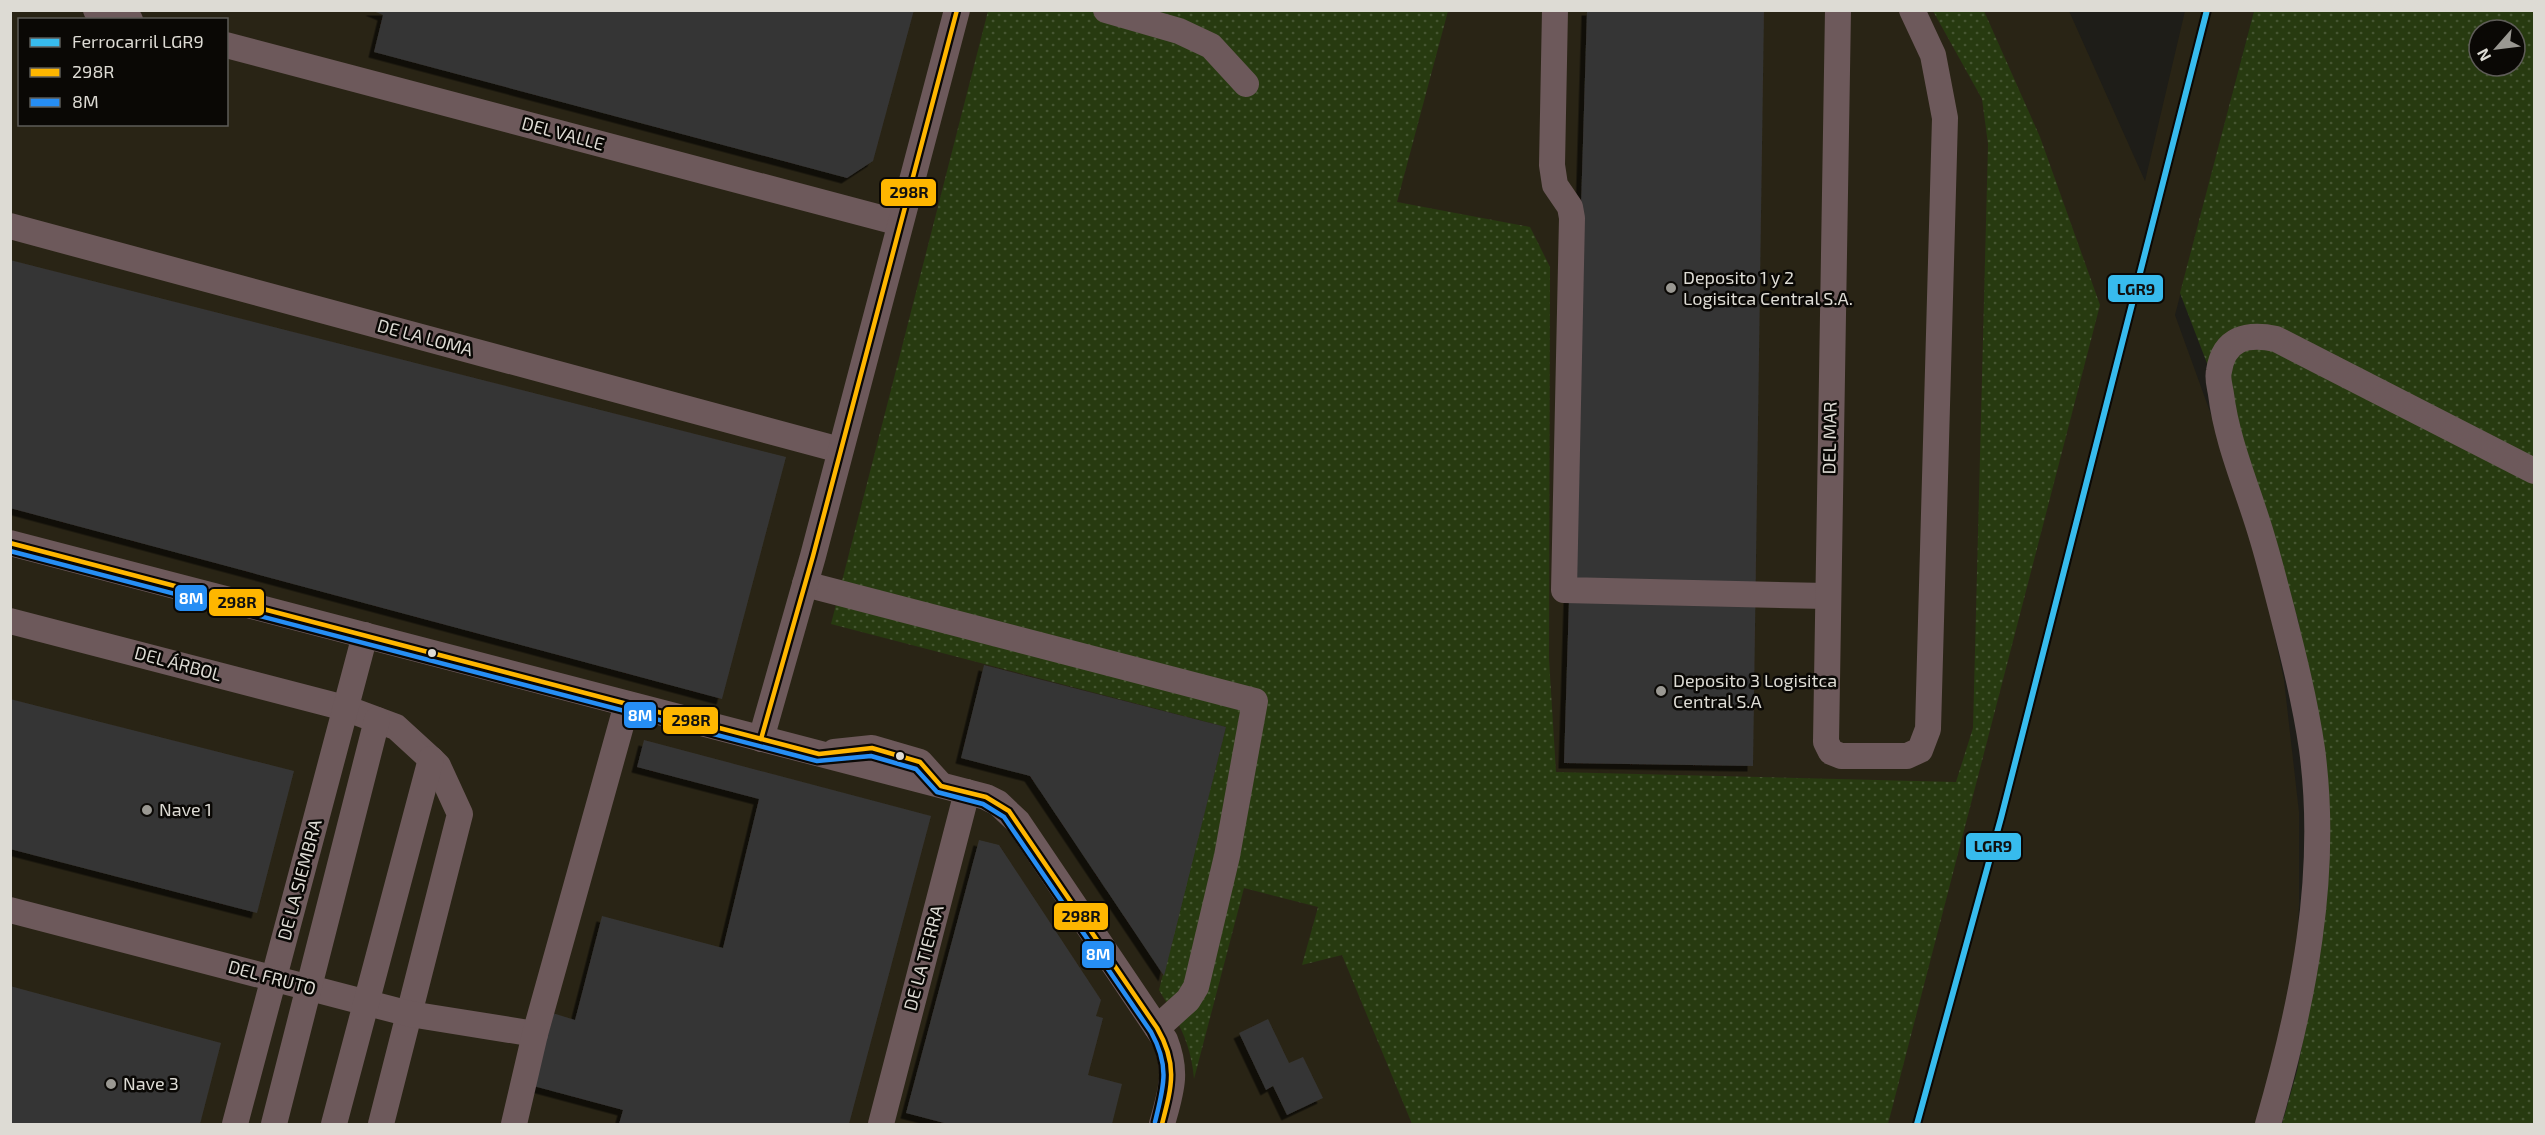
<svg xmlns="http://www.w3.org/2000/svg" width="2545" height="1135" font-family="'Exo 2',sans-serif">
  <defs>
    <pattern id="grass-dots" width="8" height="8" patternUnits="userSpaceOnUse" patternTransform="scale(1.5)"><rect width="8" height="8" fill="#273a10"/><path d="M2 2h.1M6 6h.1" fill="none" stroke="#465632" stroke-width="1.8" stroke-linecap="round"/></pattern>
    <filter id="shadow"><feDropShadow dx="-5.5" dy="5.5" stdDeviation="0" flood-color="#0009"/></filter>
  </defs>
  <rect width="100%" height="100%" fill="#1e1d18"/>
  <path fill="#292415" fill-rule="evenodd" d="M 10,11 L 2069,11 L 2145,181 L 2185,11 L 2254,11 L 2175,315 L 2252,528 L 2284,680 L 2299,812 L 2299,906 L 2294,996 L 2257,1124 L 11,1124 ZM 20,20 L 226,20 L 226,124 L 20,124 Z"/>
  <g fill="url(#grass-dots)" fill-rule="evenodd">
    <path d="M 988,11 L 1448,11 L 1397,202 L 1530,227 L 1550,267 L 1549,659 L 1556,772 L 1956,782 L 1973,728 L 1988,144 L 1982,99 L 1933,11 L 1984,11 L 2040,137 L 2100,305 L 1888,1124 L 1412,1124 L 1342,955 L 1302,965 L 1318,907 L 1244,888 L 1194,1079 C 1191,1042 1178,1022 1159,990 L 1226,727 L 831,624 Z"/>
    <path d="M 2254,11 L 2534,11 L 2534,1124 L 2282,1124 L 2297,1071 L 2316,976 L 2321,740 L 2298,620 L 2266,517 L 2180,293 ZM 2479,30 L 2515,30 L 2515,66 L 2479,66 Z"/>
  </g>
  <g fill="#363534" filter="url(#shadow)">
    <path d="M 371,10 L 914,10 L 873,161 L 847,178 L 374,52 L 383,15 Z"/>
    <path d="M 1587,10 L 1764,10 L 1753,766 L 1564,763 Z"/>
    <path d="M 10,260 L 786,457 L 722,699 L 10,508 Z"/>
    <path d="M 984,665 L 1226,727 L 1164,976 L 1030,776 L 961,758 Z"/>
    <path d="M 10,699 L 294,771 L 257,913 L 10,849 Z"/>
    <path d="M 644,740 L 931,816 L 849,1124 L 619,1124 L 623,1110 L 526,1084 L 546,1011 L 575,1020 L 602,916 L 723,948 L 759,799 L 637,767 Z"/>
    <path d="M 979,840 L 999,845 L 1101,1000 L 1096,1016 L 1103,1018 L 1088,1075 L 1122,1084 L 1112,1124 L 948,1124 L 906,1113 Z"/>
    <path d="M 10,986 L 221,1043 L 200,1124 L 10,1124 Z"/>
    <path d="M 1268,1019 L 1289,1063 L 1303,1057 L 1323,1098 L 1287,1115 L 1273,1086 L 1266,1090 L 1239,1033 Z"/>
  </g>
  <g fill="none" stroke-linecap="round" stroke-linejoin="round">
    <g stroke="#6d595b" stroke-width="26">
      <path d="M 96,10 L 130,20"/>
      <path d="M 1106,10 L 1179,31 L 1211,46 L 1246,84"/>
      <path d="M 1555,10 L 1552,165 L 1555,185 L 1570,207 L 1572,218 L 1564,590 L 1827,596"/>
      <path d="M 1838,10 L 1826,742 L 1831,752 L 1841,756 L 1907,756 L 1920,750 L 1928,729 L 1945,118 L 1933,55 L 1912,10"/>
      <path d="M 226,45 L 900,223"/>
      <path d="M 10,226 L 840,450"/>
      <path d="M 10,543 L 986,797 L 998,803 L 1018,822 L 1165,1040 C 1178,1073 1171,1091 1162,1124"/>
      <path d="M 805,584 L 1255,701 L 1227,856 L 1196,987 L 1188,1000 L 1157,1028"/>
      <path d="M 10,621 L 345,708 L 396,727 L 431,759 L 438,766 L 460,814 L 381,1124"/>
      <path d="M 761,739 L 813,556 L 957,10"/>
      <path d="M 834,752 L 872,748 L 920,762 L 939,783"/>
      <path d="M 10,910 L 410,1014 L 535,1034"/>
      <path d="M 235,1124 L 365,635"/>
      <path d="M 274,1124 L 377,720"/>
      <path d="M 334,1124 L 431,759"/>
      <path d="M 514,1124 L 535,1034 L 627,704"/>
      <path d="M 881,1124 L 967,792"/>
      <path d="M 2268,1124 C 2303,1003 2329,876 2312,749 C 2305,701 2293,654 2281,607 C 2275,584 2269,560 2262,537 C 2248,489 2227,443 2221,394 C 2220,387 2217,378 2219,371 C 2224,338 2247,333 2276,339 L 2534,471"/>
    </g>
    <defs>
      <g id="bus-1">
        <path d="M 10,543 L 819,754 L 872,748 L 920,762 L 941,786 L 986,797 L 1009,811 L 1157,1028 C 1178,1064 1172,1086 1162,1124"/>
        <path d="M 761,739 L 813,556 L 957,10"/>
      </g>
      <path id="bus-2" d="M 10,551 L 817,761 L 871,756 L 916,769 L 937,792 L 983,804 L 1004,817 L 1151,1032 C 1170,1066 1164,1086 1155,1122"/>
    </defs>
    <use href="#bus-1" stroke="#0a0805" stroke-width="9"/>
    <use href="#bus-2" stroke="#0a0805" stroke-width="9"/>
    <use href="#bus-1" stroke="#feb600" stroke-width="4.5"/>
    <use href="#bus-2" stroke="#268ef4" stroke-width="4.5"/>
    <defs>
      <path id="rail-1" d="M 1917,1124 L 2001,818 L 2207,10"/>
    </defs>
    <use href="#rail-1" stroke="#0a0805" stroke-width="10"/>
    <use href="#rail-1" stroke="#37bbed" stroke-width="6"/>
  </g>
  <g fill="#9a9892" stroke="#0a0805" stroke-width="2">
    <circle cx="1671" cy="288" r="6"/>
    <circle cx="1661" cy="691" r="6"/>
    <circle cx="147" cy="810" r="6"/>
    <circle cx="111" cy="1084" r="6"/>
  </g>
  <g fill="#dddbd4" stroke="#0a0805" stroke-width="2">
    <circle cx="432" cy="653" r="5"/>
    <circle cx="900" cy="756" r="5"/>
  </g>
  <g text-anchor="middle" stroke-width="5" stroke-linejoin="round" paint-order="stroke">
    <g font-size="18" fill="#dddbd4" stroke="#0a0805">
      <text transform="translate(563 134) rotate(15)" y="6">DEL VALLE</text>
      <text transform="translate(425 338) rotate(15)" y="6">DE LA LOMA</text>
      <text transform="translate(1830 438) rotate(-89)" y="6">DEL MAR</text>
      <text transform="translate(178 664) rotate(15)" y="6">DEL ÁRBOL</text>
      <text transform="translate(300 880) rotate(-75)" y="6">DE LA SIEMBRA</text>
      <text transform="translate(924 958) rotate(-75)" y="6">DE LA TIERRA</text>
      <text transform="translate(272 978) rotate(15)" y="6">DEL FRUTO</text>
    </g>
    <g font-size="18" fill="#dddbd4" stroke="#0a0805" text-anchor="start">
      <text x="1683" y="284">Deposito 1 y 2<tspan x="1683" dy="21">Logisitca Central S.A.</tspan></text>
      <text x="1673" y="687">Deposito 3 Logisitca<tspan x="1673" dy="21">Central S.A</tspan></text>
      <text x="159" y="816">Nave 1</text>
      <text x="123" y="1090">Nave 3</text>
    </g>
  </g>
  <g stroke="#0a0805" stroke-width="2">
    <rect x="880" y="178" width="57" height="29" rx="6" fill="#feb600"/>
    <rect x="2107" y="274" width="57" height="29" rx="6" fill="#37bbed"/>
    <rect x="174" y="584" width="34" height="28" rx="6" fill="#268ef4"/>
    <rect x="208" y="588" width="57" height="29" rx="6" fill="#feb600"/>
    <rect x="623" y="701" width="34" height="28" rx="6" fill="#268ef4"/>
    <rect x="662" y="706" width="57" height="29" rx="6" fill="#feb600"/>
    <rect x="1965" y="832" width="57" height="29" rx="6" fill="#37bbed"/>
    <rect x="1053" y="902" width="56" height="29" rx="6" fill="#feb600"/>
    <rect x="1081" y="940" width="34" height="29" rx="6" fill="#268ef4"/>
  </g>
  <g font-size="16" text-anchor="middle" font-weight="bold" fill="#fff">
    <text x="191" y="604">8M</text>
    <text x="640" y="721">8M</text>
    <text x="1098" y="960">8M</text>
  </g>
  <g font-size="16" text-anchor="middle" font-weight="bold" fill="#111">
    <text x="909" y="198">298R</text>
    <text x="2136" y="295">LGR9</text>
    <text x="237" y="608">298R</text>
    <text x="691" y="726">298R</text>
    <text x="1993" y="852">LGR9</text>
    <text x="1081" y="922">298R</text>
  </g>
  <rect width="2545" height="1135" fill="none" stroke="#dddbd4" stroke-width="24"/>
  <rect x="18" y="18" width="210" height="108" fill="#0a0805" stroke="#5e5c58" stroke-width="1.5"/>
  <rect x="30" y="38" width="30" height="9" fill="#37bbed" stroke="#5e5c58" stroke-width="1.5"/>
  <text x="72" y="48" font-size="18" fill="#dddbd4">Ferrocarril LGR9</text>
  <rect x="30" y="68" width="30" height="9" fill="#feb600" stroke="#5e5c58" stroke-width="1.5"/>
  <text x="72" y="78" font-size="18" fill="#dddbd4">298R</text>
  <rect x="30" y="98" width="30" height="9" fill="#268ef4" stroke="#5e5c58" stroke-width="1.5"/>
  <text x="72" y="108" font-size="18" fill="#dddbd4">8M</text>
  <g transform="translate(2497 48) rotate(242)"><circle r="28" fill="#0a0805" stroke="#5e5c58" stroke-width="1.5"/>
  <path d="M0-4.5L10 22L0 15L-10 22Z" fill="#9a9892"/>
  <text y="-9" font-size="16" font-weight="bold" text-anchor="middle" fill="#dddbd4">N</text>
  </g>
</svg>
